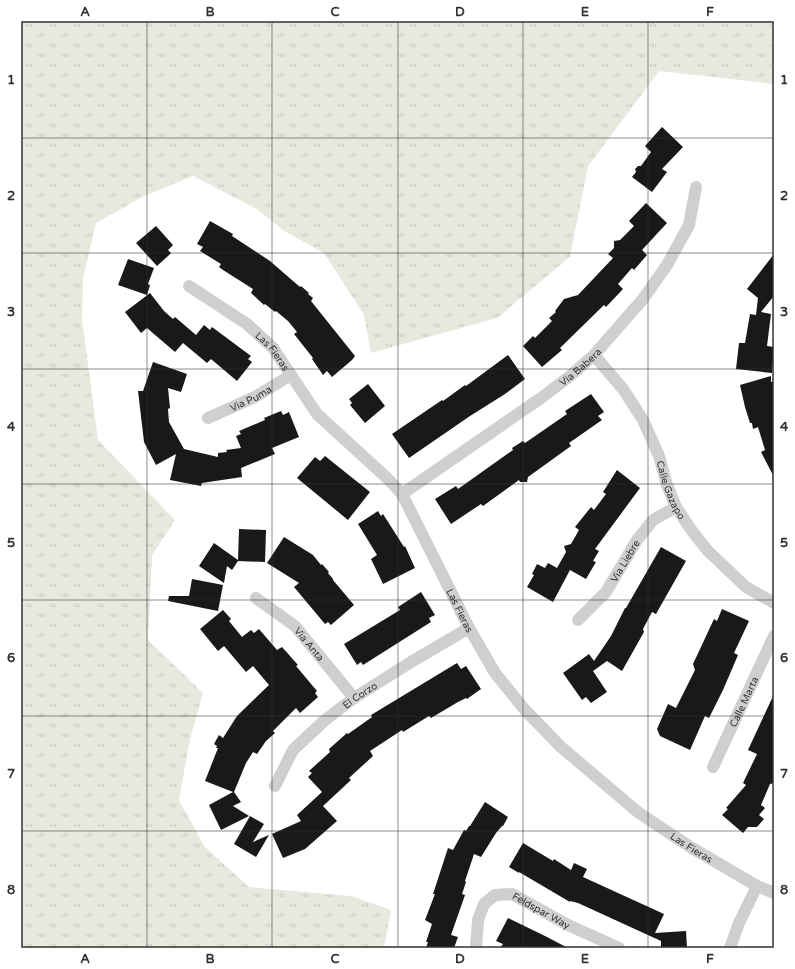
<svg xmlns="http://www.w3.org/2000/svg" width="795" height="969" font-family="'Varela Round',sans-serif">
  <defs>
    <pattern id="park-tufts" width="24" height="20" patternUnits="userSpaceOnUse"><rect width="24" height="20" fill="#e6eade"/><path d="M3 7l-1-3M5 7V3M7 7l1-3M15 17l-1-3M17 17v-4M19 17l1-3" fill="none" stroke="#c6c9bf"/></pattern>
  </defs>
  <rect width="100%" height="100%" fill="#fff"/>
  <path fill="url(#park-tufts)" d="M 21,21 L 774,21 L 774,84 L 659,71 L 588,166 L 570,257 L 497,318 L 371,353 L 364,315 L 324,253 L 284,231 L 257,209 L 193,176 L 144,196 L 96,223 L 83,278 L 82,319 L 98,440 L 175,520 L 152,555 L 148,640 L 203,693 L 190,739 L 179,800 L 205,847 L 249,887 L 351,896 L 391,910 L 384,948 L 21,948 Z"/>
  <g fill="#191919">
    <path d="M 662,127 L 683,147 L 662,169 L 667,172 L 652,192 L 632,177 L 636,172 L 635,169 L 638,166 L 641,166 L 651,152 L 645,146 Z"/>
    <path d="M 646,203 L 667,223 L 642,250 L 647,255 L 634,270 L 632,268 L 618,284 L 623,289 L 606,307 L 604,305 L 560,348 L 562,350 L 542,367 L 523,346 L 533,336 L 535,338 L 552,321 L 549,318 L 556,312 L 555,311 L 564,299 L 578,295 L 613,258 L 608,254 L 614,248 L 614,241 L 620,240 L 634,226 L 629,221 Z"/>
    <path d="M 210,221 L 233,234 L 232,236 L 270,261 L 293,281 L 300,287 L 301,286 L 309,293 L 308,294 L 313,298 L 311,301 L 355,356 L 352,360 L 332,377 L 327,371 L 323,375 L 312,359 L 313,358 L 294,334 L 297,332 L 288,321 L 276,311 L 275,312 L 265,304 L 264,305 L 251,293 L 253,289 L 223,270 L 219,267 L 221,264 L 200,251 L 203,247 L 197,244 Z"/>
    <path d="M 156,226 L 173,245 L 168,250 L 171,253 L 168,256 L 157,266 L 136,243 Z"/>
    <path d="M 774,254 L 774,296 L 761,312 L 771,314 L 767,346 L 774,347 L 772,373 L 736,369 L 739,343 L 745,343 L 750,314 L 756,315 L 758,298 L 747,289 Z"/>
    <path d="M 128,259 L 154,268 L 148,284 L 150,285 L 147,295 L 118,285 Z"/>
    <path d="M 150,293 L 164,311 L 173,319 L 175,317 L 196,335 L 204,325 L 210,330 L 212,327 L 251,356 L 248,359 L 252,362 L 237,381 L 211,359 L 207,363 L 183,343 L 175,352 L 147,328 L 141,333 L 125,312 Z"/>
    <path d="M 508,355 L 525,379 L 505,394 L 470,416 L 409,458 L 392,434 L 442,400 L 443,401 L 465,385 L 466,386 Z"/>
    <path d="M 153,362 L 187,374 L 181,392 L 168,388 L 170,408 L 168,409 L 169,422 L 184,449 L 218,457 L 218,453 L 227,452 L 226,450 L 241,448 L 236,436 L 241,434 L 239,431 L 265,420 L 264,418 L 281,411 L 283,415 L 289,412 L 299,437 L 272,448 L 275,454 L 241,468 L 242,477 L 202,483 L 201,486 L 170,480 L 176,454 L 156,465 L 144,442 L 138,391 L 143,391 Z"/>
    <path d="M 771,376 L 771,382 L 774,381 L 774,477 L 761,452 L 765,450 L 758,427 L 753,429 L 752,423 L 750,423 L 745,407 L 740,385 Z"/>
    <path d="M 368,384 L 385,406 L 365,423 L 350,405 L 352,403 L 349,399 Z"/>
    <path d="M 591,394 L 604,412 L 598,416 L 602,420 L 569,443 L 571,446 L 528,477 L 527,482 L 520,482 L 519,480 L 483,506 L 481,504 L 451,524 L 435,499 L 456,486 L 458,489 L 503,457 L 513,450 L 512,448 L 523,441 L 525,443 L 567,414 L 565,411 Z"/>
    <path d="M 325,456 L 370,492 L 348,520 L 297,478 L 315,457 L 320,461 Z"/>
    <path d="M 617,470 L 640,488 L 595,549 L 599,551 L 593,561 L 596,562 L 586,579 L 570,570 L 553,602 L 527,587 L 534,575 L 532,574 L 537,564 L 545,568 L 548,563 L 557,568 L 566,552 L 564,546 L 571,544 L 579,530 L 575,527 L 591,507 L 594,510 L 606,494 L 603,492 Z"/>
    <path d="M 378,511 L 381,516 L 383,514 L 404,547 L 405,546 L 415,568 L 383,584 L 371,559 L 377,555 L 358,524 Z"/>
    <path d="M 239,529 L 266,530 L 265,562 L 238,561 L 232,570 L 227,566 L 224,583 L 199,566 L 214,543 L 238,560 Z"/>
    <path d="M 284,537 L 313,555 L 321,565 L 322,564 L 329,572 L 328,573 L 333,579 L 333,580 L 354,605 L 331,625 L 328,622 L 325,624 L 294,587 L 299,583 L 267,563 Z"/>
    <path d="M 661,547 L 686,561 L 656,614 L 652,612 L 643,629 L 644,632 L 622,671 L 607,661 L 593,671 L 607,692 L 591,703 L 586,697 L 582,700 L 563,673 L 589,654 L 594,661 L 611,636 L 625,608 L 626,608 Z"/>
    <path d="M 192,579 L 223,585 L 218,611 L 168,601 L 169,596 L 189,596 Z"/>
    <path d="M 421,592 L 435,615 L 429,618 L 431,622 L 363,665 L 361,662 L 357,665 L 344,644 L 400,610 L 398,607 Z"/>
    <path d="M 722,609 L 749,621 L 734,653 L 738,655 L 723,690 L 709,718 L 705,716 L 690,750 L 660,736 L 657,729 L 668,704 L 676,708 L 695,670 L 693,664 L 714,619 L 717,621 Z"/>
    <path d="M 223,610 L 231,619 L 229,621 L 242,637 L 251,630 L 254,633 L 259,629 L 277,650 L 282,647 L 298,665 L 296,666 L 317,691 L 315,693 L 318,697 L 300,713 L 296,708 L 273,731 L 275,733 L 266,741 L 257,754 L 253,752 L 246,763 L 234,792 L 241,802 L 233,806 L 249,816 L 221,830 L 209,805 L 233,792 L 205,781 L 218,748 L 216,748 L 217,746 L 214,744 L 219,735 L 223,738 L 237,716 L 269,685 L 253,666 L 246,672 L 224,646 L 218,651 L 200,629 Z"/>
    <path d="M 457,663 L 461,669 L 466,666 L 481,689 L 467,699 L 466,698 L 458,702 L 431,718 L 429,716 L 403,732 L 402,730 L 370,751 L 373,756 L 349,778 L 351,780 L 323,806 L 337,821 L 305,849 L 283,858 L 272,834 L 301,821 L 297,815 L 322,792 L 308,777 L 312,773 L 309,771 L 330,752 L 329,749 L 347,733 L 348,734 L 365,722 L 372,717 L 371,715 Z"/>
    <path d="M 774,694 L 774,783 L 770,784 L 761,805 L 765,808 L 759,815 L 764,819 L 757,827 L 748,827 L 743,833 L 722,815 L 728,809 L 726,808 L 746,785 L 743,783 L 757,754 L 748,750 Z"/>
    <path d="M 485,802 L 508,817 L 503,826 L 502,826 L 496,833 L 481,857 L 474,854 L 465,881 L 466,882 L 462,894 L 465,895 L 451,935 L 458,937 L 454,948 L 426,948 L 428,942 L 426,942 L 432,924 L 425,920 L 435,894 L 433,894 L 448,848 L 453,850 L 464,830 L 466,831 L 469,826 L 470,826 Z"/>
    <path d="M 250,816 L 264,824 L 253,842 L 269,835 L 256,857 L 234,844 Z"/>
    <path d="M 523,843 L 553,861 L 554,859 L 571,870 L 574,863 L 587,869 L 583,877 L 664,914 L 655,933 L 686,931 L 687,948 L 661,948 L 661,941 L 578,903 L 570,901 L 570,902 L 519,872 L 519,873 L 509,867 Z"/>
    <path d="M 508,918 L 545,936 L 568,948 L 500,948 L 503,944 L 496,941 Z"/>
  </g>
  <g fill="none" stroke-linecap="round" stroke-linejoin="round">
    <g stroke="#cfcfcf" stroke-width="12">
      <path id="s1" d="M 189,286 L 247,324 L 273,348 L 317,414 L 387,478 L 402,494 L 469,628 L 495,673 L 525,710 L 561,747 L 639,813 L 692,848 L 757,886 L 774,893"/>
      <path id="s2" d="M 594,355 L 623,389 L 643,420 L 659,456 L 667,485 L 676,507 L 692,531 L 708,551 L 746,587 L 774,603"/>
      <path id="s3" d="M 208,418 L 255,397 L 291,375"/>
      <path id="s4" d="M 402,494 L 541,398 L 570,376 L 594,355 L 643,299 L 667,265 L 689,225 L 696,187"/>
      <path id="s5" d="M 256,598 L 295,626 L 354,698"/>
      <path id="s6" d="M 578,620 L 606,592 L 637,540 L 653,520 L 676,507"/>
      <path id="s7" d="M 713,767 L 774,636"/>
      <path id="s8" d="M 275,786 L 293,750 L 325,720 L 354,698 L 411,662 L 469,628"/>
      <path id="s9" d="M 476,948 L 478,920 L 484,904 L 495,895 L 512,894 L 568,925 L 619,948"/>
      <path d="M 730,948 L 739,923 L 757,886"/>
    </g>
  </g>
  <path fill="none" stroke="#323232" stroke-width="1" stroke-opacity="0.55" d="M 147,21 L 147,948M 272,21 L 272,948M 398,21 L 398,948M 523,21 L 523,948M 648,21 L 648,948M 21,138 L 774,138M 21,253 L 774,253M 21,369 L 774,369M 21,484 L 774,484M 21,600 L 774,600M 21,716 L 774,716M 21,831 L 774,831"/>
  <g text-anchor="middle" stroke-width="4" stroke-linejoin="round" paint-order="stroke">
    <g font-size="10" fill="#323232" stroke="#fff">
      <text dy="4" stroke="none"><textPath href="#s1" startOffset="107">Las Fieras</textPath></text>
      <text dy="4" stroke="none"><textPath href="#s4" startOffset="219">Via Babera</textPath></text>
      <text dy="4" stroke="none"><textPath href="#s3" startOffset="47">Via Puma</textPath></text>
      <text dy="4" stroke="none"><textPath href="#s2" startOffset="157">Calle Gazapo</textPath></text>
      <text dy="4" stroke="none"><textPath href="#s6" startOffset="76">Via Liebre</textPath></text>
      <text dy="4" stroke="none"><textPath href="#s1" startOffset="431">Las Fieras</textPath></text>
      <text dy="4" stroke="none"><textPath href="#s5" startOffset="71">Via Anta</textPath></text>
      <text dy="4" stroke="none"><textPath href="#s8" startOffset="127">El Corzo</textPath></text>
      <text dy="4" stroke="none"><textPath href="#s7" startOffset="72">Calle Marta</textPath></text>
      <text dy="4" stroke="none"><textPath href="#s1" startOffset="767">Las Fieras</textPath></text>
      <text dy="4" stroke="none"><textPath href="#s9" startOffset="110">Feldspar Way</textPath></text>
    </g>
  </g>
  <rect width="795" height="969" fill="none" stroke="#ffffff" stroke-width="44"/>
  <rect x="22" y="22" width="751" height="925" fill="none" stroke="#323232" stroke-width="1.5"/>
  <g font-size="13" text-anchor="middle" font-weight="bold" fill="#323232">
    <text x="85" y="16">A</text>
    <text x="210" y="16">B</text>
    <text x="335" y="16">C</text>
    <text x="460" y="16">D</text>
    <text x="585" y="16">E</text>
    <text x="710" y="16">F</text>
    <text x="11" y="84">1</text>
    <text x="784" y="84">1</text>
    <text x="11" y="200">2</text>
    <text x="784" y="200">2</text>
    <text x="11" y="316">3</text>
    <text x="784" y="316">3</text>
    <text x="11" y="431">4</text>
    <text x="784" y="431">4</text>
    <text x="11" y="547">5</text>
    <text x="784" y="547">5</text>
    <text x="11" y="662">6</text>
    <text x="784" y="662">6</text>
    <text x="11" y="778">7</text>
    <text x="784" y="778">7</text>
    <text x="11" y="894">8</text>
    <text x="784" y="894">8</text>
    <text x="85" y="963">A</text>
    <text x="210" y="963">B</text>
    <text x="335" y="963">C</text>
    <text x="460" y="963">D</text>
    <text x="585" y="963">E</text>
    <text x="710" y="963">F</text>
  </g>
</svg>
